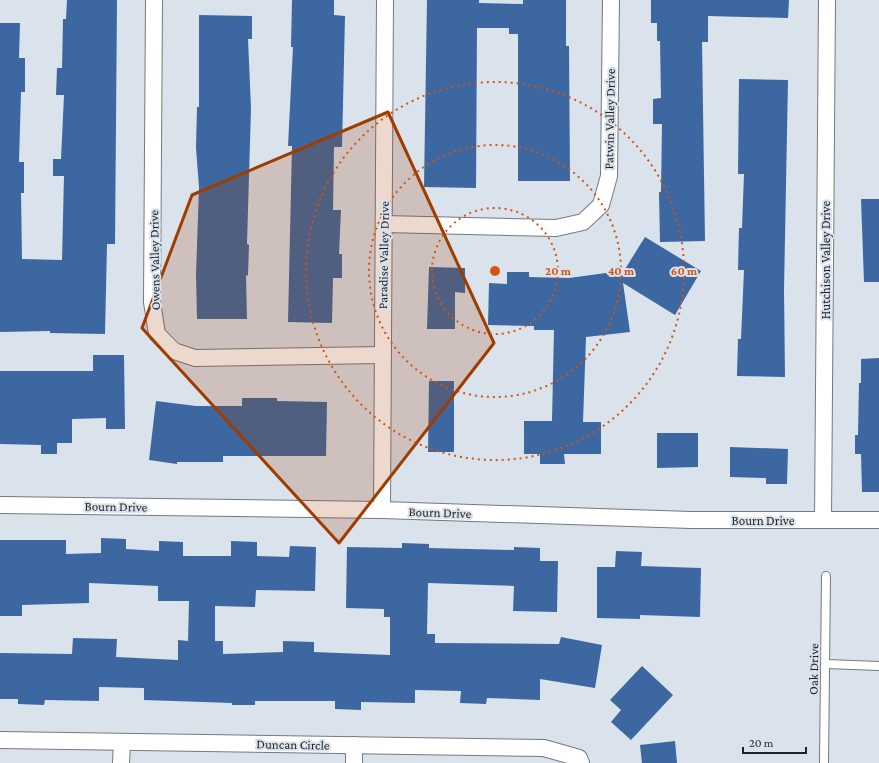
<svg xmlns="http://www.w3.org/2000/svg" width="879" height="763" font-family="'Crimson Pro',serif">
  <rect width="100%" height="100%" fill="#dae2ec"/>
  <g fill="#3c67a1">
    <path d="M 67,0 L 117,0 L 115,244 L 107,244 L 105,334 L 50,333 L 50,331 L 0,332 L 0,23 L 20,23 L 19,58 L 25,58 L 25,92 L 21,92 L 19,162 L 24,162 L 24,193 L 21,193 L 22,259 L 62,260 L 64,176 L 53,176 L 53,159 L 61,159 L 64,95 L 56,95 L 57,68 L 62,68 L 63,19 L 66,19 Z"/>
    <path d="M 292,0 L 334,0 L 334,15 L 345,16 L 342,147 L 334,147 L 333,210 L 341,210 L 339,254 L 342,254 L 342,278 L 333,278 L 332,323 L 288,322 L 292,146 L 288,146 L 293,47 L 291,47 Z"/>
    <path d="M 427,0 L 479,0 L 479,3 L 523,4 L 523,0 L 566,0 L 566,46 L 569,46 L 570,181 L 518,181 L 518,34 L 509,34 L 509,28 L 477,28 L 476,188 L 424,187 Z"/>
    <path d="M 651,0 L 789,0 L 788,18 L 708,16 L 708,42 L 702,42 L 705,241 L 660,242 L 659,192 L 661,192 L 662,124 L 653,124 L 653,99 L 661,98 L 660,41 L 657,41 L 657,23 L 651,23 Z"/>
    <path d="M 199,15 L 252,16 L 252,39 L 248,39 L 251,108 L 247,244 L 249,245 L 248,276 L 246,275 L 247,319 L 197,319 L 196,275 L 199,187 L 196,148 L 197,107 L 199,107 Z"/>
    <path d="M 739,79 L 788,80 L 784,290 L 785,377 L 737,376 L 738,339 L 741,339 L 744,270 L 738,270 L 739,228 L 742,228 L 744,174 L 738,174 Z"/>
    <path d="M 861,199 L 879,199 L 879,282 L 864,282 Z"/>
    <path d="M 645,237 L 701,271 L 675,315 L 623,283 L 630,332 L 586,337 L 583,422 L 601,422 L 601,454 L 564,454 L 565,464 L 540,464 L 540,454 L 524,454 L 524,421 L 552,421 L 554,330 L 534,330 L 534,326 L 488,325 L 489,283 L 507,284 L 507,272 L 529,272 L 529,277 L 569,278 L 621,271 L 622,274 Z"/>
    <path d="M 429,267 L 465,268 L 465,293 L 455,292 L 455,329 L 427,329 Z"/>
    <path d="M 93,355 L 124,355 L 125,429 L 106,429 L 106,418 L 72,419 L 72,443 L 57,443 L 57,454 L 41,454 L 41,445 L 0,444 L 0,371 L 93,371 Z"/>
    <path d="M 879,358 L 879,492 L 862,492 L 861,454 L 855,454 L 855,435 L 858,435 L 859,383 L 861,383 L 861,359 Z"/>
    <path d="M 429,381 L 454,381 L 454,452 L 428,452 Z"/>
    <path d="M 242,398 L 277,398 L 277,401 L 327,402 L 326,456 L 223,456 L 223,462 L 177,462 L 177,464 L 149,460 L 156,401 L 196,406 L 242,406 Z"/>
    <path d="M 657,433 L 698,433 L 698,467 L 657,468 Z"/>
    <path d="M 730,447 L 788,449 L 787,484 L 766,484 L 766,478 L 730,477 Z"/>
    <path d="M 101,538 L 126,539 L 126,549 L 159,551 L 159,541 L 183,542 L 183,556 L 231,556 L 231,541 L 257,542 L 257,556 L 289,557 L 290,546 L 316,547 L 315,591 L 256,590 L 255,607 L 215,606 L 215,641 L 223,641 L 223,654 L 283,652 L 283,641 L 314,642 L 314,652 L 390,655 L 390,617 L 384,617 L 384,609 L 346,608 L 347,547 L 402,548 L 402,543 L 429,544 L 429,548 L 514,550 L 514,547 L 540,548 L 540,561 L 558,561 L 557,612 L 513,611 L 514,586 L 428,583 L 427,634 L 435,634 L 435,643 L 559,644 L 561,637 L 602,645 L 595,688 L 540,679 L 540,700 L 487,698 L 486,704 L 460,703 L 461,691 L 415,690 L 415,703 L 361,702 L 361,710 L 335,709 L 335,701 L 255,701 L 255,705 L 232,705 L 232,703 L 144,700 L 144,688 L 99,687 L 99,701 L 45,700 L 44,705 L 18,704 L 18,699 L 0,699 L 0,653 L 72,654 L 73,638 L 117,639 L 116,657 L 178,660 L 178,640 L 188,641 L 189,601 L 158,601 L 158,586 L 89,583 L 89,603 L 22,605 L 22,616 L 0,616 L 0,540 L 66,540 L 66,554 L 101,553 Z"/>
    <path d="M 616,551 L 642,552 L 641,566 L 701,568 L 700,617 L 640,615 L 640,619 L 597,618 L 597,567 L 615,567 Z"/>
    <path d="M 642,666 L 673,695 L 631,740 L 611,722 L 621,710 L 610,700 Z"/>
    <path d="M 675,741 L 677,763 L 642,763 L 640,745 Z"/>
  </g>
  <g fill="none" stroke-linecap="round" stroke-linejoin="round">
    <defs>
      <g id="lane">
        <path d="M 826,664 L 879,666"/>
        <path d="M 824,763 L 826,576"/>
      </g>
      <g id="street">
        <path d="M 154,0 L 152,302 L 157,334 L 174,351 L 195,358 L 382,355"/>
        <path d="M 384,224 L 556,228 L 583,222 L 601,205 L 609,176 L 611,0"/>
        <path d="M 0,505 L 382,510 L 691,520 L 879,520"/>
        <path d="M 382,510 L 385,0"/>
        <path d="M 823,520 L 827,0"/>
        <path d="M 0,740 L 544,748 L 579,758 L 581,763"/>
        <path d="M 354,745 L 354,763"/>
        <path d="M 121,763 L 122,742"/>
      </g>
    </defs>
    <use href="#lane" stroke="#737982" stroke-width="10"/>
    <use href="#street" stroke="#737982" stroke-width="18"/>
    <use href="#lane" stroke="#fff" stroke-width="8"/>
    <use href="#street" stroke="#fff" stroke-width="16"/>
  </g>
  <path fill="#9f3c00" fill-opacity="0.2" stroke="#9f3c00" stroke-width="3" stroke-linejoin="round" d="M 388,112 L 494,343 L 339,543 L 142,328 L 192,195 Z"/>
  <g fill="none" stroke="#d4540e" stroke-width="2" stroke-dasharray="2 4">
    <circle cx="495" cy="271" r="63"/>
    <circle cx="495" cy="271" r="126"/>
    <circle cx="495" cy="271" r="189"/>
  </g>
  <g text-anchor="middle" stroke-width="4" stroke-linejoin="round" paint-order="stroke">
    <g font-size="13" fill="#1f2225" stroke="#dae2ec">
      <text transform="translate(609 119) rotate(-89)" y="5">Patwin Valley Drive</text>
      <text transform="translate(383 255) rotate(-89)" y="5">Paradise Valley Drive</text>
      <text transform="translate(154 260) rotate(-91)" y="5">Owens Valley Drive</text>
      <text transform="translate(825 260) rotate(-90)" y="5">Hutchison Valley Drive</text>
      <text transform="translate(116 506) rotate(1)" y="5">Bourn Drive</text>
      <text transform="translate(440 512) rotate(2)" y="5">Bourn Drive</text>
      <text x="763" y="525">Bourn Drive</text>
      <text transform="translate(813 669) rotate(-89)" y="5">Oak Drive</text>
      <text transform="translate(293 744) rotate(1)" y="5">Duncan Circle</text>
    </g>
  </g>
  <circle cx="495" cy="271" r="6" fill="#d4540e" stroke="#dae2ec" stroke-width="2"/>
  <g font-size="12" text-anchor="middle" font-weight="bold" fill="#d4540e" stroke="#dae2ec" stroke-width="4" stroke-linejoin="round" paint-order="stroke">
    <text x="558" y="275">20 m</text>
    <text x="621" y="275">40 m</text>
    <text x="684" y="275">60 m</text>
  </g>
  <path d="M743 747v6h63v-6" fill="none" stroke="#1f2225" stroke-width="2"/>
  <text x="749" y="747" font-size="12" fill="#1f2225" stroke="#dae2ec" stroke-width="3" paint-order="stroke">20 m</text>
</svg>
